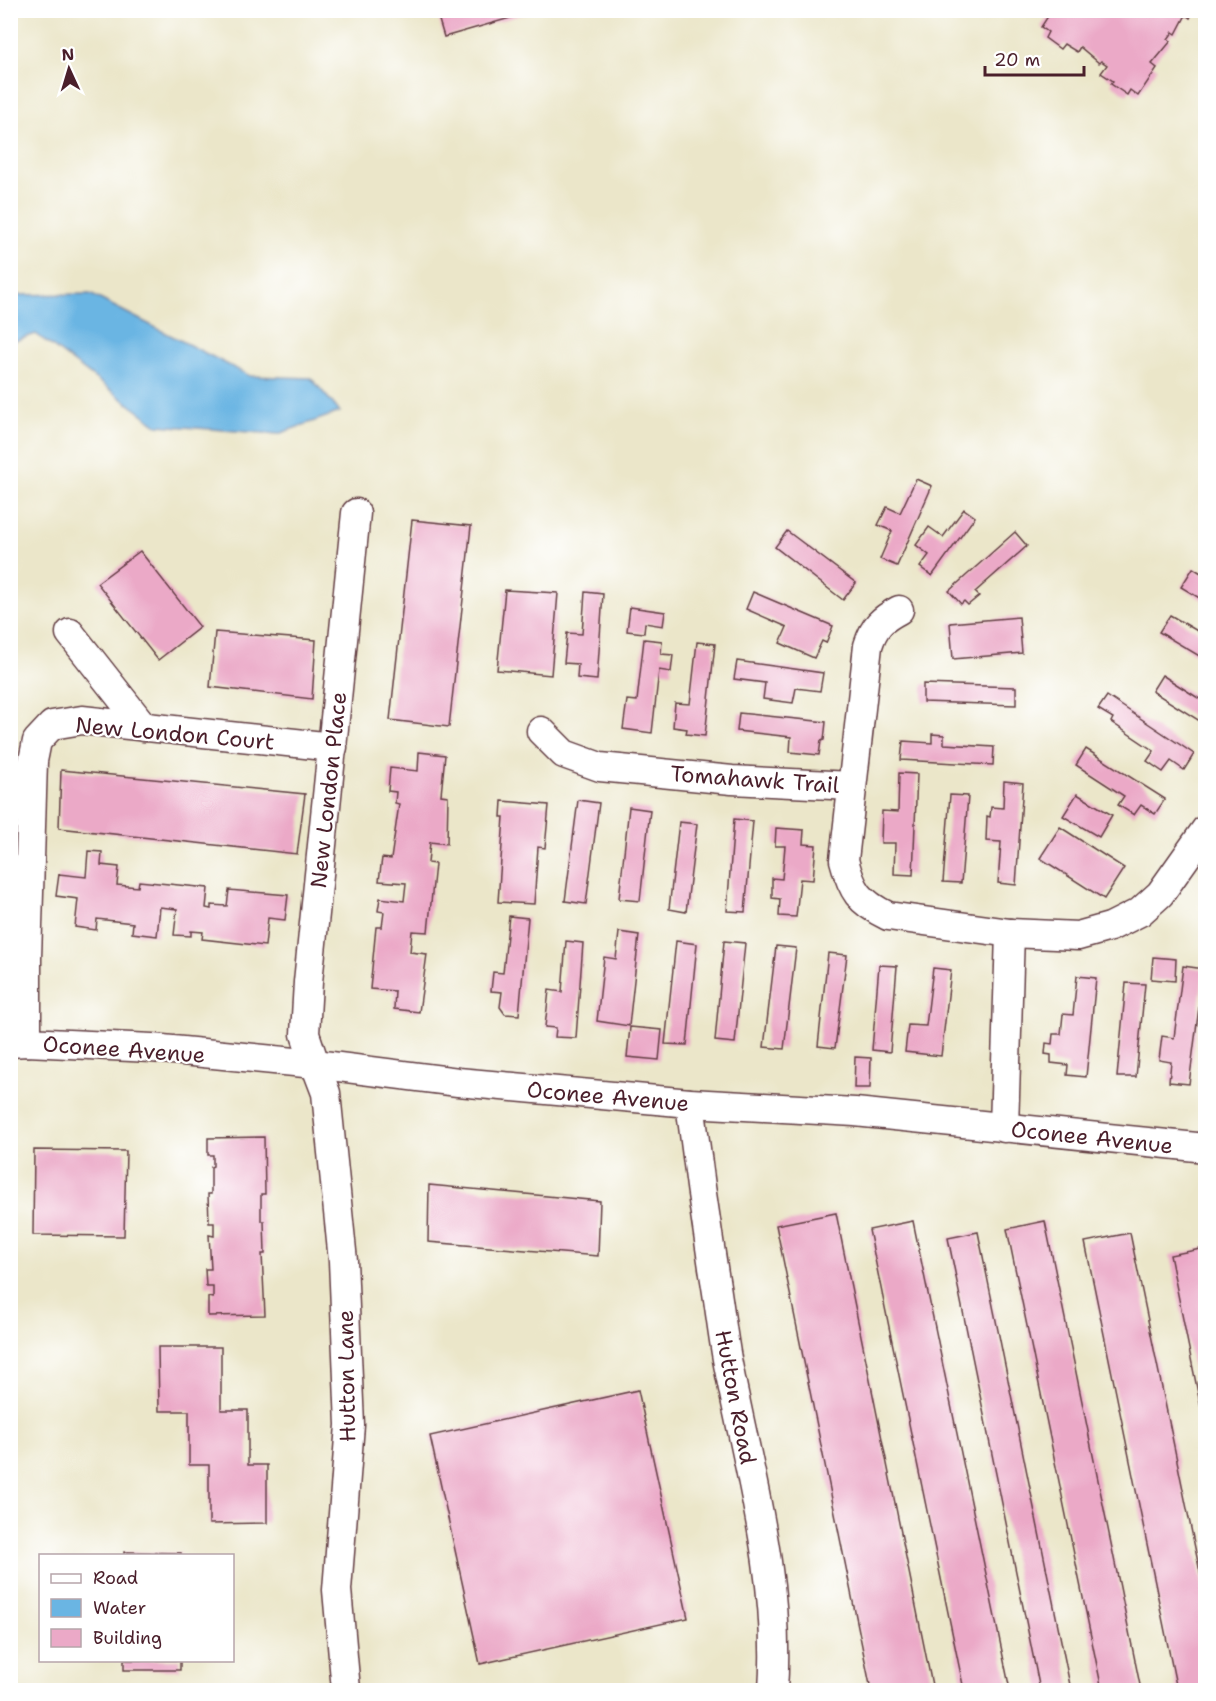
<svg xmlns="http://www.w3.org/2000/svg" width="1216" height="1701" font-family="'Shantell Sans',sans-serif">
  <rect width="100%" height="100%" fill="#fff"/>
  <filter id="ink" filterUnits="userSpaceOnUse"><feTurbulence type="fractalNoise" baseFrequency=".0167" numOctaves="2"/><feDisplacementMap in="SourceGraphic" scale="12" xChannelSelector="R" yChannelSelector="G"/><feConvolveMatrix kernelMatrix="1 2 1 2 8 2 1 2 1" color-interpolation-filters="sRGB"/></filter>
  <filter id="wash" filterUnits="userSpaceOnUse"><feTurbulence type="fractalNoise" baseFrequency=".008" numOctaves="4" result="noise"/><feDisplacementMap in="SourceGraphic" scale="24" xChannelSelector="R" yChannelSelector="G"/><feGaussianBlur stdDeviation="1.35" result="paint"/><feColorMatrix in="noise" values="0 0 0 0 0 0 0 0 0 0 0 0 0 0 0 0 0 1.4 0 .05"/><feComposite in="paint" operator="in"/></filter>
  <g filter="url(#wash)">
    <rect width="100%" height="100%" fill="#ebe6c9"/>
    <path fill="#6ab5e3" stroke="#5a6a87" stroke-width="1.5" d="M 90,294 L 250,376 L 311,378 L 340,412 L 278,434 L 157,425 L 36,334 L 11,342 L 11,295 Z"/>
    <g id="blocks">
      <g fill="#eba9c7">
        <path d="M 436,10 L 534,10 L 534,11 L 444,37 Z"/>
        <path d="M 1052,10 L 1194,10 L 1190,18 L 1186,15 L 1176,34 L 1173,32 L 1168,39 L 1171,41 L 1152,64 L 1157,68 L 1138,96 L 1130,90 L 1127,95 L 1111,84 L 1113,81 L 1101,73 L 1107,65 L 1101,61 L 1099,63 L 1080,47 L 1077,52 L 1064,44 L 1060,49 L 1045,38 L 1048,32 L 1041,27 Z"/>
        <path d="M 916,479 L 932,486 L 897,566 L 880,559 L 892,531 L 878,525 L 887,507 L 900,513 Z"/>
        <path d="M 964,509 L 975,517 L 932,576 L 920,567 L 929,555 L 916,545 L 929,527 L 943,537 Z"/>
        <path d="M 412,520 L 471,526 L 449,727 L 390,720 Z"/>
        <path d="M 787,531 L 856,583 L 843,600 L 775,547 Z"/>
        <path d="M 1015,532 L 1027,546 L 975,592 L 979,596 L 968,605 L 964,601 L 961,604 L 949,591 Z"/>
        <path d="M 140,551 L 200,627 L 158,660 L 97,583 Z"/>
        <path d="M 1193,568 L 1206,576 L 1206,602 L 1181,587 Z"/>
        <path d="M 505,590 L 558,593 L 551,675 L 497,670 Z"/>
        <path d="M 585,592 L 603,594 L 597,680 L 577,678 L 578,664 L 564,663 L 567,633 L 582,634 Z"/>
        <path d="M 753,592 L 833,626 L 826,643 L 822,641 L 814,658 L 780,643 L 787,627 L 746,609 Z"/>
        <path d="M 630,607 L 665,612 L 663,626 L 645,623 L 644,633 L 627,631 Z"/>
        <path d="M 1170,615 L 1206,636 L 1206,660 L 1159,632 Z"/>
        <path d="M 1019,617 L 1022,653 L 953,659 L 950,623 Z"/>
        <path d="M 215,632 L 316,640 L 312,699 L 210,687 Z"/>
        <path d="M 644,639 L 662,641 L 661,654 L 673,655 L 671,672 L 659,670 L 652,733 L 623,729 L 627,700 L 637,701 Z"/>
        <path d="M 697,642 L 715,644 L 705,736 L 686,734 L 687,729 L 673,727 L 675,703 L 690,704 Z"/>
        <path d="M 737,661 L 823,673 L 820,691 L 796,688 L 793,703 L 763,699 L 765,683 L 734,679 Z"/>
        <path d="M 1162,675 L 1206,703 L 1206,725 L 1152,691 Z"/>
        <path d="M 923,684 L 1016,687 L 1016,705 L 923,702 Z"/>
        <path d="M 1107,696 L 1194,754 L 1184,770 L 1171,761 L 1163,772 L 1147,761 L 1154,751 L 1111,722 L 1113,718 L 1098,709 Z"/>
        <path d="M 739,713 L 826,722 L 824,740 L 821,741 L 819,755 L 790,752 L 791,737 L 737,731 Z"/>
        <path d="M 932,734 L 944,735 L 944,744 L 994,747 L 993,765 L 901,760 L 903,741 L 932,743 Z"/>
        <path d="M 1086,749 L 1165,799 L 1155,814 L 1141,805 L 1134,815 L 1118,805 L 1124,796 L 1076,765 Z"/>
        <path d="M 419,752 L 445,755 L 441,795 L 448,796 L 447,844 L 430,842 L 428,863 L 435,864 L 428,932 L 412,931 L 410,952 L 427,954 L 419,1012 L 394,1009 L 395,991 L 370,989 L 376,927 L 382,927 L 384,912 L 378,911 L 380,898 L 404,901 L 406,883 L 379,881 L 382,858 L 391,859 L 399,804 L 395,803 L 396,792 L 388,791 L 390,768 L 418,771 Z"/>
        <path d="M 61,770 L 305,794 L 297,854 L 59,828 Z"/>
        <path d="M 899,773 L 917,774 L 913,875 L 894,874 L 895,843 L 881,843 L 882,811 L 898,812 Z"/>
        <path d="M 1004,781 L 1023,783 L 1016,885 L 998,883 L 1001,842 L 986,841 L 987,816 L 990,817 L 991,807 L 1003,808 Z"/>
        <path d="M 1077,794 L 1112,815 L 1099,837 L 1063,816 Z"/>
        <path d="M 950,795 L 968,796 L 961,883 L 943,882 Z"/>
        <path d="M 578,800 L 599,803 L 586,904 L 565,901 Z"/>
        <path d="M 502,801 L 549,805 L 545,848 L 538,847 L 534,904 L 498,902 L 504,817 L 501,817 Z"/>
        <path d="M 629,807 L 650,810 L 640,901 L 619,899 Z"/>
        <path d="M 734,819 L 753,821 L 745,912 L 727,911 Z"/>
        <path d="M 679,822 L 697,824 L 686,912 L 669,909 Z"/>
        <path d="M 1060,827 L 1124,868 L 1104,899 L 1040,858 Z"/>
        <path d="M 776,828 L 804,830 L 803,844 L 816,845 L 813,880 L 800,879 L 796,917 L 779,916 L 780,899 L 772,898 L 772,878 L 782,879 L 785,846 L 775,846 Z"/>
        <path d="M 88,851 L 102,852 L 101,865 L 119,867 L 117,885 L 138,887 L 139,881 L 208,888 L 206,908 L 211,909 L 211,905 L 227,906 L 229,890 L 288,895 L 285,920 L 268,918 L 265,946 L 202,939 L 203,932 L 191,931 L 191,936 L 174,935 L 177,909 L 160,907 L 157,936 L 132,933 L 133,923 L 97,919 L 96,930 L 75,927 L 78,899 L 56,896 L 59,874 L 86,877 Z"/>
        <path d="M 509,916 L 528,918 L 519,1015 L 505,1014 L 500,1007 L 502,992 L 491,991 L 493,972 L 503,973 Z"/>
        <path d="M 619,932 L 639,935 L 629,1026 L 597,1021 L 604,957 L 616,959 Z"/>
        <path d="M 566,941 L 583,943 L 576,1038 L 555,1037 L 556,1028 L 545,1027 L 549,990 L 562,992 Z"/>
        <path d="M 676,941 L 697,944 L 687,1045 L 665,1044 Z"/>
        <path d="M 724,941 L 745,943 L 735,1043 L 715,1041 Z"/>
        <path d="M 776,946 L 796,948 L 784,1049 L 764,1047 Z"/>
        <path d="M 828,953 L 847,955 L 835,1048 L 818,1046 Z"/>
        <path d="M 1153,957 L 1176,959 L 1175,981 L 1151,979 Z"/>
        <path d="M 879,965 L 897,966 L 890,1052 L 872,1050 Z"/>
        <path d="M 1183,966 L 1204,969 L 1189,1084 L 1169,1082 L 1171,1062 L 1159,1060 L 1162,1036 L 1174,1038 Z"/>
        <path d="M 933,968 L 951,970 L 941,1056 L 905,1052 L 908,1025 L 926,1026 Z"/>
        <path d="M 1077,976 L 1096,978 L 1086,1077 L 1067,1075 L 1068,1065 L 1051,1063 L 1051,1055 L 1045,1054 L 1046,1043 L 1052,1044 L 1053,1034 L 1061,1034 L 1063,1014 L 1073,1015 Z"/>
        <path d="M 1126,983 L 1145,984 L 1136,1077 L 1117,1077 Z"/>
        <path d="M 630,1027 L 662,1030 L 659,1060 L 627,1057 Z"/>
        <path d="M 855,1057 L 871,1058 L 870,1088 L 854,1088 Z"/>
        <path d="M 264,1137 L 265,1194 L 261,1194 L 261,1221 L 264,1221 L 265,1254 L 262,1254 L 265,1315 L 208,1316 L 208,1297 L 213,1298 L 213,1286 L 206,1286 L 205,1269 L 211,1269 L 209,1235 L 214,1236 L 214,1223 L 209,1223 L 208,1194 L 211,1194 L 211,1167 L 213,1166 L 213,1155 L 208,1155 L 208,1138 Z"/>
        <path d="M 34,1150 L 126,1151 L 124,1236 L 33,1235 Z"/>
        <path d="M 429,1185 L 600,1201 L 598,1256 L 428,1242 Z"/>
        <path d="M 836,1213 L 933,1690 L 871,1690 L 776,1225 Z"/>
        <path d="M 913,1221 L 1010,1690 L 964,1690 L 869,1230 Z"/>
        <path d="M 1045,1221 L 1141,1690 L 1102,1690 L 1007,1229 Z"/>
        <path d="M 978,1232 L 1071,1690 L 1040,1690 L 948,1238 Z"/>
        <path d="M 1130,1233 L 1206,1601 L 1206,1690 L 1177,1690 L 1085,1242 Z"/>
        <path d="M 1206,1248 L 1206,1422 L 1204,1423 L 1170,1255 Z"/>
        <path d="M 158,1347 L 221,1347 L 221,1410 L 248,1410 L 248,1465 L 267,1465 L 267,1523 L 209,1524 L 209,1465 L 189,1465 L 189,1411 L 159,1411 Z"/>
        <path d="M 638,1390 L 688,1618 L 480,1664 L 430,1436 Z"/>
        <path d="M 124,1552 L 181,1553 L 181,1556 L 124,1556 Z"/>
        <rect x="124" y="1660" width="56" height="10"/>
      </g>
    </g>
  </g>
  <g filter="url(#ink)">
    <use href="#blocks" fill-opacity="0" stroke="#623d43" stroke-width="1.5"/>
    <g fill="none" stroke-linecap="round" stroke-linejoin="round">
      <defs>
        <g id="minor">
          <path d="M 899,610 C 882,619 874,626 868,646 L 844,860 C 852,891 859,902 888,916 L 1010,933 L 1078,936 L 1110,927 L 1140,912 L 1160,894 L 1206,829"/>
          <path d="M 70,633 L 144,727"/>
          <path d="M 541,731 L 564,754 L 600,767 L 732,780 L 852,786"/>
          <path d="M 27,1042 L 27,958 L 33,761 L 37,741 L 52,725 L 82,720 L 333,747"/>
          <path d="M 10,1043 L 27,1042 L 152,1048 L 315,1064 L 458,1082 L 690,1103 L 855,1112 L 1206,1148"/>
          <path d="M 690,1103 C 697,1160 705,1217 714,1274 C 719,1302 722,1331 727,1359 C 748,1468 781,1579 773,1690"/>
          <path d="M 1004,1128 L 1010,933"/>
          <path d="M 346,1690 L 337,1590 L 350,1425 L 343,1261 L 326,1093 L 315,1064 L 305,1034 L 308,982 L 356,513"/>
        </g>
      </defs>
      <use href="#minor" stroke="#623d43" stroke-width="31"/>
      <use href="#minor" stroke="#fff" stroke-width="28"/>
    </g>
  </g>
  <g text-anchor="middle" stroke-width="4.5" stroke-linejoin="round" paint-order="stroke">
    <g font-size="22" fill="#4a1f2b" stroke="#fff">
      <text transform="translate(175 733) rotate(5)" y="8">New London Court</text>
      <text transform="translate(755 779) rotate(4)" y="8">Tomahawk Trail</text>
      <text transform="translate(328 790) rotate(-84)" y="8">New London Place</text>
      <text transform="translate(124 1049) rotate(4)" y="8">Oconee Avenue</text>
      <text transform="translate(608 1096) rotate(5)" y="8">Oconee Avenue</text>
      <text transform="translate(1092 1137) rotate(6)" y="8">Oconee Avenue</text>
      <text transform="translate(346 1376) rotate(-91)" y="8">Hutton Lane</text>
      <text transform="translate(736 1397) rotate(79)" y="8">Hutton Road</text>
    </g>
  </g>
  <rect width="1216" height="1701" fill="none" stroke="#fff" stroke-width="36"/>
  <rect x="39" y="1554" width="195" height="108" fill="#ffffff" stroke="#b7a5aa" stroke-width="1.5"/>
  <rect x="51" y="1574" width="30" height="9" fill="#ffffff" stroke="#b7a5aa" stroke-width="1.5"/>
  <text x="93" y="1584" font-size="18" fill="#4a1f2b">Road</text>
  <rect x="51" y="1599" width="30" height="18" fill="#6ab5e3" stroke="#b7a5aa" stroke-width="1.5"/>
  <text x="93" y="1614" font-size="18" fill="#4a1f2b">Water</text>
  <rect x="51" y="1629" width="30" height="18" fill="#eba9c7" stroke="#b7a5aa" stroke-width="1.5"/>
  <text x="93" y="1644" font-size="18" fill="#4a1f2b">Building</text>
  <g transform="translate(69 69) rotate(356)" stroke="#ffffff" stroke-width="4.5" paint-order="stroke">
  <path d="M0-4.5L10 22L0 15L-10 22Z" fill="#4a1f2b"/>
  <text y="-9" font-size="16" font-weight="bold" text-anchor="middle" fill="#4a1f2b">N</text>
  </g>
  <path d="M985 66v9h99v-9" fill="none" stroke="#4a1f2b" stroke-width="3"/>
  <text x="994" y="66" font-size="18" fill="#4a1f2b" stroke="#ffffff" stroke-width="4.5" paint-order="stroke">20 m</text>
</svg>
